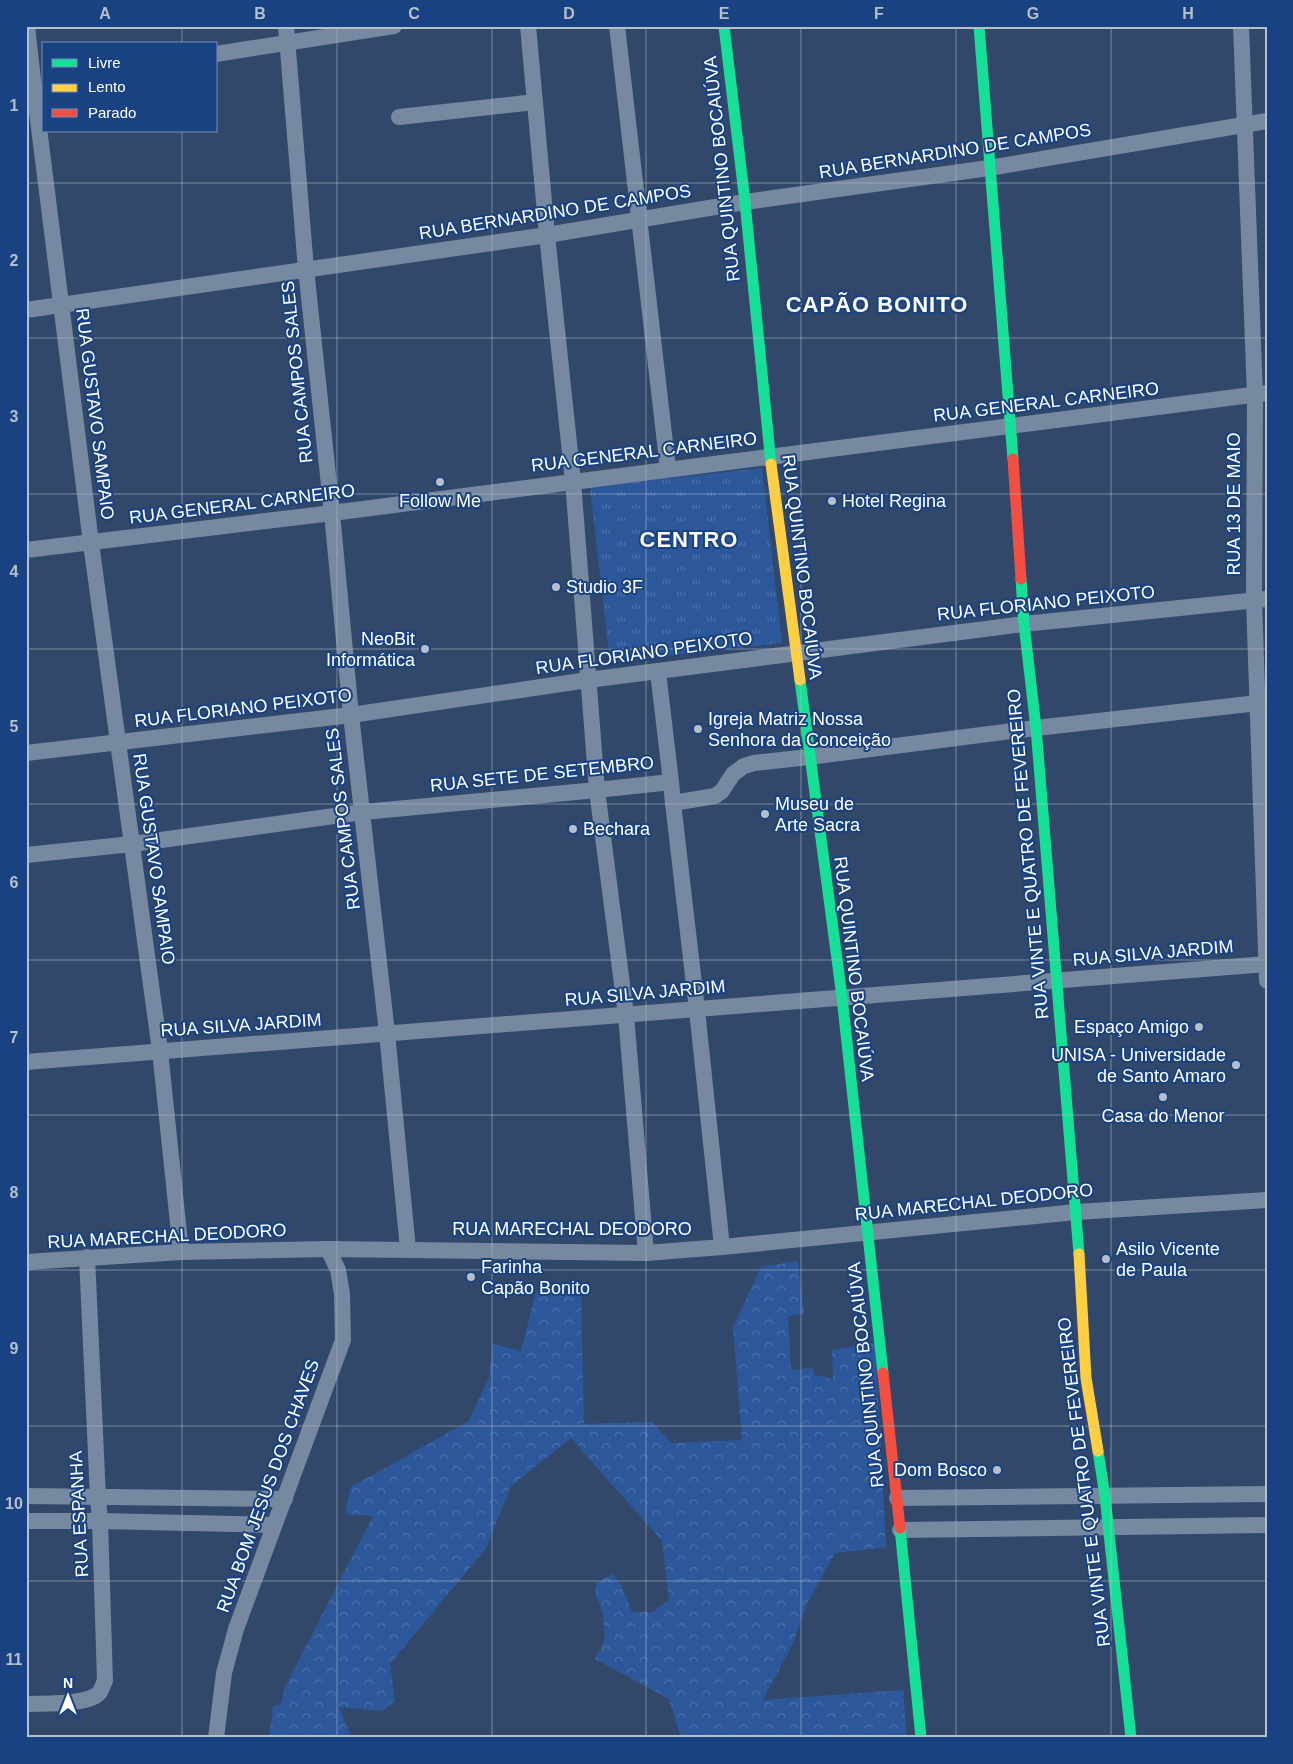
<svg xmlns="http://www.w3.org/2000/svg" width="1293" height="1764" font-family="Arial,sans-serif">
  <defs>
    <pattern id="forest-crowns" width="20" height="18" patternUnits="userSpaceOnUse" patternTransform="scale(1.25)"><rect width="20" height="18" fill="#2c589b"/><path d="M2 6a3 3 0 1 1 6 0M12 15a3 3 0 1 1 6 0" fill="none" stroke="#4c71aa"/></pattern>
    <pattern id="park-tufts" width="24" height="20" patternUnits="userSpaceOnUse" patternTransform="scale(1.25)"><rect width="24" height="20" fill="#2c589b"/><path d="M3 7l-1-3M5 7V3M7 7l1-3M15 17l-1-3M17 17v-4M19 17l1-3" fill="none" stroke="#4c71aa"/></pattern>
  </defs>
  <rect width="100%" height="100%" fill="#31486b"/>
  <path fill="url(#forest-crowns)" d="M 798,1261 L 804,1314 L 788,1316 L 791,1370 L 813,1368 L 814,1375 L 833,1379 L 832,1350 L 875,1343 L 886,1547 L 835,1553 L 807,1604 L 793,1643 L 763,1700 L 903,1690 L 907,1738 L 681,1738 L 669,1699 L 595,1659 L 605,1640 L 604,1624 L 602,1611 L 596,1596 L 596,1584 L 612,1574 L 621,1585 L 632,1612 L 653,1612 L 669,1600 L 662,1541 L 571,1438 L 511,1486 L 486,1548 L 390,1664 L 395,1701 L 382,1711 L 339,1707 L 351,1738 L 269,1738 L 273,1706 L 281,1704 L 285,1687 L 373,1516 L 345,1514 L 351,1487 L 469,1421 L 489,1378 L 493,1344 L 521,1351 L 536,1292 L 581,1292 L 584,1424 L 652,1422 L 671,1443 L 742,1440 L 733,1327 L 761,1267 Z"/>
  <path fill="url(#park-tufts)" d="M 762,468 L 782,643 L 610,662 L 590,487 Z"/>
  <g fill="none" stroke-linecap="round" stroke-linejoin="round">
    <g stroke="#7788a1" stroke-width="16">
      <path d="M 27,26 L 33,80 L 91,543 L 160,1051 L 181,1252"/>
      <path d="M 286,26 L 306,269 L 332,513 L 351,715 L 387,1033 L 408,1249"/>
      <path d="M 528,26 L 547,235 L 573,481 L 597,790 L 626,1015 L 646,1253"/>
      <path d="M 617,26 L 668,469"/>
      <path d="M 1241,26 L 1255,396 L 1254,600 L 1267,981"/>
      <path d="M 216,54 L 394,26"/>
      <path d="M 399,117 L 535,102"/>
      <path d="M 26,310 L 547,235 L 745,202 L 989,168 L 1267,121"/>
      <path d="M 26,550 L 332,513 L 1267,393"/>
      <path d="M 658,672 L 671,782"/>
      <path d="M 26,753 L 351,715 L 588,680 L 1024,624 L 1267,599"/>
      <path d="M 673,803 L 697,1010 L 722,1247"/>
      <path d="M 26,855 L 132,844 L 363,812 L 597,790 L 671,782 L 673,803 L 715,796 L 722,791 L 733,774 L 744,766 L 754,763 L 809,757 L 1036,728 L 1267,702"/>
      <path d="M 26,1062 L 1267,964"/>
      <path d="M 26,1262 L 181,1252 L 328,1249 L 646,1253 L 722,1247 L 1076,1212 L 1267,1200"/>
      <path d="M 26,1496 L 285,1499"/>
      <path d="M 897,1498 L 1267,1494"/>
      <path d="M 26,1521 L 100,1521 L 274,1525"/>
      <path d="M 900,1530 L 1267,1525"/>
      <path d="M 26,1704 C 44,1703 89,1706 100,1692 C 102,1689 103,1684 105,1681 L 100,1521 L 98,1498 L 87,1257"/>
      <path d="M 216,1738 L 224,1673 L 236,1629 L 343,1340 L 342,1294 L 338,1270 L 328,1249"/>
    </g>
    <g stroke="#16e098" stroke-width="11">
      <path d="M 724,26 L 745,202 L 771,464"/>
      <path d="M 979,26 L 1013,459"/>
      <path d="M 1021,579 L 1024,624 L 1036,728 L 1079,1254"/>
      <path d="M 800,680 L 842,997 L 883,1373"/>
      <path d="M 1098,1451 L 1105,1496 L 1131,1738"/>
      <path d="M 900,1528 L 921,1738"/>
    </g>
    <g stroke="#ffcf43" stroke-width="11">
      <path d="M 771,464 L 800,680"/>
      <path d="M 1079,1254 L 1086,1378 L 1098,1451"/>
    </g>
    <g stroke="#f24e42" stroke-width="11">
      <path d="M 1013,459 L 1021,579"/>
      <path d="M 883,1373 L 900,1528"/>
    </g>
  </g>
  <path fill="none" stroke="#b7bfcb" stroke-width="1" stroke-opacity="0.55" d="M 182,26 L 182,44M 337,26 L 337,1738M 492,26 L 492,1738M 646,26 L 646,1738M 801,26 L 801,1738M 956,26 L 956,1738M 1111,26 L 1111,1738M 182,131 L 182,1738M 26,183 L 1267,183M 26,338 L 1267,338M 26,494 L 1267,494M 26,649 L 1267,649M 26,804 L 1267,804M 26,960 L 1267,960M 26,1115 L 1267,1115M 26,1270 L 1267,1270M 26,1426 L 1267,1426M 26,1581 L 1267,1581"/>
  <g fill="#b7bfcb" stroke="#194283" stroke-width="2">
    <circle cx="440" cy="482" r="5"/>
    <circle cx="832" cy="501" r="5"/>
    <circle cx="556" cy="587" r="5"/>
    <circle cx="425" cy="649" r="5"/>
    <circle cx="698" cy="729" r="5"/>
    <circle cx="765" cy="814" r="5"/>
    <circle cx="573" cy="829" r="5"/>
    <circle cx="1199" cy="1027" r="5"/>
    <circle cx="1236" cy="1065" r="5"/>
    <circle cx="1163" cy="1097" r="5"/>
    <circle cx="1106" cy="1259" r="5"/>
    <circle cx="471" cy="1277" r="5"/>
    <circle cx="997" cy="1470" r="5"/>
  </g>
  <g text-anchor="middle" stroke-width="4" stroke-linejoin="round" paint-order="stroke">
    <g font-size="18" fill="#fff" stroke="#194283">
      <text transform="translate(955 151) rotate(-9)" y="6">RUA BERNARDINO DE CAMPOS</text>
      <text transform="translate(722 169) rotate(-96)" y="6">RUA QUINTINO BOCAIÚVA</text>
      <text transform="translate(555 212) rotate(-9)" y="6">RUA BERNARDINO DE CAMPOS</text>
      <text transform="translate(297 372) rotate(-96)" y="6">RUA CAMPOS SALES</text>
      <text transform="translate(1046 402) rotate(-7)" y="6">RUA GENERAL CARNEIRO</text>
      <text transform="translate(95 414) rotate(83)" y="6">RUA GUSTAVO SAMPAIO</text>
      <text transform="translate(644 452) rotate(-7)" y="6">RUA GENERAL CARNEIRO</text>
      <text transform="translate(242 504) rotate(-7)" y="6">RUA GENERAL CARNEIRO</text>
      <text transform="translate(1234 504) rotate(-90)" y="6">RUA 13 DE MAIO</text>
      <text transform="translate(802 567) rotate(83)" y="6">RUA QUINTINO BOCAIÚVA</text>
      <text transform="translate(1046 603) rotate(-6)" y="6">RUA FLORIANO PEIXOTO</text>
      <text transform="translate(644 653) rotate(-8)" y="6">RUA FLORIANO PEIXOTO</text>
      <text transform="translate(243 708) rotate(-7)" y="6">RUA FLORIANO PEIXOTO</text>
      <text transform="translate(542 774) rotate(-6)" y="6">RUA SETE DE SETEMBRO</text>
      <text transform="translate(343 819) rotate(-97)" y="6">RUA CAMPOS SALES</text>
      <text transform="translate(1028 854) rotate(-95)" y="6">RUA VINTE E QUATRO DE FEVEREIRO</text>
      <text transform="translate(154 859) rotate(82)" y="6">RUA GUSTAVO SAMPAIO</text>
      <text transform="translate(1153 953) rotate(-5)" y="6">RUA SILVA JARDIM</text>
      <text transform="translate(854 969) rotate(83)" y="6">RUA QUINTINO BOCAIÚVA</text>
      <text transform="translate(645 993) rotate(-5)" y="6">RUA SILVA JARDIM</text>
      <text transform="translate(241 1025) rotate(-4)" y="6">RUA SILVA JARDIM</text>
      <text transform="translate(974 1202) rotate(-6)" y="6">RUA MARECHAL DEODORO</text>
      <text x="572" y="1235">RUA MARECHAL DEODORO</text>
      <text transform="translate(167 1236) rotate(-3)" y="6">RUA MARECHAL DEODORO</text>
      <text transform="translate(866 1375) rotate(-96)" y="6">RUA QUINTINO BOCAIÚVA</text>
      <text transform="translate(1084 1482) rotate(-97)" y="6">RUA VINTE E QUATRO DE FEVEREIRO</text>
      <text transform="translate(268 1486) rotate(-70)" y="6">RUA BOM JESUS DOS CHAVES</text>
      <text transform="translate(79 1514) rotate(-93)" y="6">RUA ESPANHA</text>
    </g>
    <g font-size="18" fill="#fff" stroke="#194283" text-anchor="start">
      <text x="440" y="507" text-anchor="middle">Follow Me</text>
      <text x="842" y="507">Hotel Regina</text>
      <text x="566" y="593">Studio 3F</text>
      <text x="415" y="645" text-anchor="end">NeoBit<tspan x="415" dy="21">Informática</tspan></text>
      <text x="708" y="725">Igreja Matriz Nossa<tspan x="708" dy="21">Senhora da Conceição</tspan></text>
      <text x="775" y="810">Museu de<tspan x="775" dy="21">Arte Sacra</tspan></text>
      <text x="583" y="835">Bechara</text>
      <text x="1189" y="1033" text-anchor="end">Espaço Amigo</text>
      <text x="1226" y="1061" text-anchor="end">UNISA - Universidade<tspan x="1226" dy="21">de Santo Amaro</tspan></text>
      <text x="1163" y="1122" text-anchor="middle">Casa do Menor</text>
      <text x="1116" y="1255">Asilo Vicente<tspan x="1116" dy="21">de Paula</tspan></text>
      <text x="481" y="1273">Farinha<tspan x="481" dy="21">Capão Bonito</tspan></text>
      <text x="987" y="1476" text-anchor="end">Dom Bosco</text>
    </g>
    <g font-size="22" font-weight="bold" letter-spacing="1" fill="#fff" stroke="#194283">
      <text x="877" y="312">CAPÃO BONITO</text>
      <text x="689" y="547">CENTRO</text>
    </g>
  </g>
  <rect width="1293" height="1764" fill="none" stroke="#194283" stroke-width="55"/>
  <rect x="42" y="42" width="175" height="90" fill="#194283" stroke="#758eb5"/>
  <rect x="52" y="59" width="25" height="8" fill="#16e098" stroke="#758eb5"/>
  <text x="88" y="68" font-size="15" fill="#ffffff">Livre</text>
  <rect x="52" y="84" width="25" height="8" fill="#ffcf43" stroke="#758eb5"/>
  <text x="88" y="92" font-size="15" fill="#ffffff">Lento</text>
  <rect x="52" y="109" width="25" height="8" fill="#f24e42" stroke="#758eb5"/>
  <text x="88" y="118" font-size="15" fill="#ffffff">Parado</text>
  <g transform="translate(68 1696)" stroke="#194283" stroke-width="4" paint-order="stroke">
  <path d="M0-4L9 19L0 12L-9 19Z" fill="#ffffff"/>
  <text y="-8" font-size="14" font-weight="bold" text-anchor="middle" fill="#ffffff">N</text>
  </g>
  <rect x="28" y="28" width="1238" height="1708" fill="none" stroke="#b7bfcb" stroke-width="2"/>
  <g font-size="16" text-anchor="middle" font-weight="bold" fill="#b7bfcb">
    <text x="105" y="19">A</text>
    <text x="260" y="19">B</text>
    <text x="414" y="19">C</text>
    <text x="569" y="19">D</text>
    <text x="724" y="19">E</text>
    <text x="879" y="19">F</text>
    <text x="1033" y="19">G</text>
    <text x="1188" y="19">H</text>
    <text x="14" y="111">1</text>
    <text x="14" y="266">2</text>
    <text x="14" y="422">3</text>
    <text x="14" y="577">4</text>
    <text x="14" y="732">5</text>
    <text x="14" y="888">6</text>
    <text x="14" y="1043">7</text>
    <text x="14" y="1198">8</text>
    <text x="14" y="1354">9</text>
    <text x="14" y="1509">10</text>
    <text x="14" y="1665">11</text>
  </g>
</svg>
